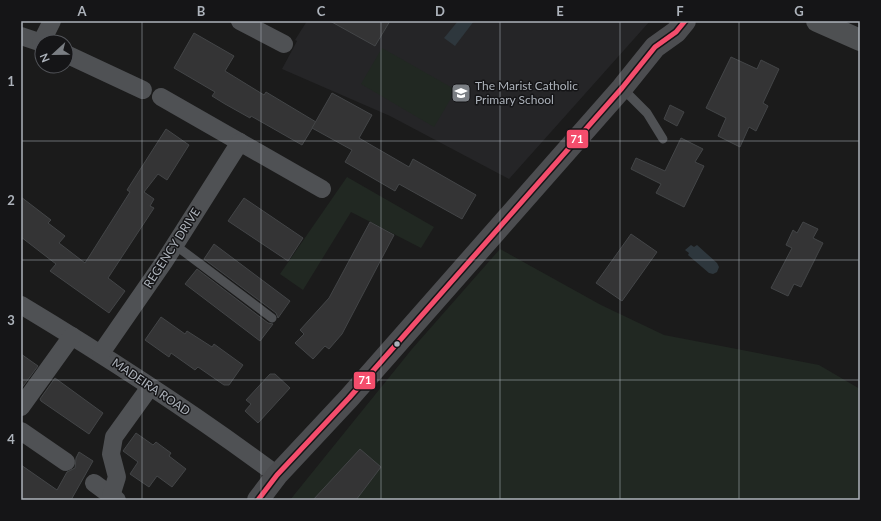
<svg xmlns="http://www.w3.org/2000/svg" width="881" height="521" font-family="Lato,sans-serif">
  <rect width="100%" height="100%" fill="#1b1b1b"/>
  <path fill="#252527" d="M 307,21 L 650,21 L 509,179 L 390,116 L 282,69 L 297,41 L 295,40 Z"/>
  <g fill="#212822">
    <path d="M 382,48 L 456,90 L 434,127 L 361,84 Z"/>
    <path d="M 347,177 L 434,227 L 421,248 L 351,212 L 303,290 L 280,274 Z"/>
    <path d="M 500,249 L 601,305 L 664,335 L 819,365 L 860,389 L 860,500 L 290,500 L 412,349 Z"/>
  </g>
  <g fill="#2e373d">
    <path d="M 458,21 L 474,21 L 455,46 L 444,38 Z"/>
    <path d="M 691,245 L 694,247 L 697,245 L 717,263 L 719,267 L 717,272 L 713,274 L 709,273 L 688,255 L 689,253 L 685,250 Z"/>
  </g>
  <g fill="#343435" stroke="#434547">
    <path d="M 330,21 L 390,21 L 375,46 Z"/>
    <path d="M 194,33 L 234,56 L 225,71 L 264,95 L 266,92 L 316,122 L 302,145 L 251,116 L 250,118 L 225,104 L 212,96 L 215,92 L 174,68 Z"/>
    <path d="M 731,57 L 757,69 L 761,60 L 779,69 L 763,103 L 768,106 L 756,131 L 749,127 L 740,147 L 718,136 L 726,118 L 706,108 Z"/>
    <path d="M 332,93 L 372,115 L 359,138 L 409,167 L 413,159 L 476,195 L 462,219 L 399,184 L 395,191 L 345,162 L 352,150 L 312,128 Z"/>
    <path d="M 670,105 L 684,112 L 677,126 L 664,119 Z"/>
    <path d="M 166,129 L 189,145 L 167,180 L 158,174 L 144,192 L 154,199 L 150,206 L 154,208 L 108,278 L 125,291 L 109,313 L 50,271 L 56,264 L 21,237 L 21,197 L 51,220 L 48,223 L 65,236 L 59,243 L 85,263 L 130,192 L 127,190 Z"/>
    <path d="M 681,138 L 703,149 L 695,162 L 704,166 L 684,207 L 656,193 L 661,184 L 631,169 L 636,158 L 665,171 Z"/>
    <path d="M 244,198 L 303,238 L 288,261 L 228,221 Z"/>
    <path d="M 370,222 L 394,235 L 342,334 L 329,349 L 325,346 L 313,359 L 295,343 L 304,334 L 300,330 L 329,298 Z"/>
    <path d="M 803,222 L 818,229 L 813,238 L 823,243 L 801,287 L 794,284 L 788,296 L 771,288 L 792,248 L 786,245 L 793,230 L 797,233 Z"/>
    <path d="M 631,234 L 657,252 L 622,301 L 596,283 Z"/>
    <path d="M 214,244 L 290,301 L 278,318 L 276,313 L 204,259 Z"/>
    <path d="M 197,269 L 268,323 L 273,324 L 260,341 L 185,284 Z"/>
    <path d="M 161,317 L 185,334 L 187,331 L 212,347 L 214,344 L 243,365 L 229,385 L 224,385 L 198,367 L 195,370 L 171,353 L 169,357 L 145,340 Z"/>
    <path d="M 21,354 L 38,366 L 21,389 Z"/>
    <path d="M 270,374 L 275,374 L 290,388 L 258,423 L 245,411 L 251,404 L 246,400 Z"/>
    <path d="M 55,378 L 103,413 L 89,434 L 41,401 L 40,399 Z"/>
    <path d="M 136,433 L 153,445 L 156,442 L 171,453 L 169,456 L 186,469 L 172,487 L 157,476 L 149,487 L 130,474 L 138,462 L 123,451 Z"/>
    <path d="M 360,449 L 381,467 L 356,500 L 313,500 Z"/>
    <path d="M 79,452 L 93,461 L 71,500 L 21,500 L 21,465 L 57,490 L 67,472 L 75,468 L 76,458 Z"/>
  </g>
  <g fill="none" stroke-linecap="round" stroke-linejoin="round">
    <g stroke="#4f5154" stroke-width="9">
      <path d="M 622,88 L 647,113 L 663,139"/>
      <path d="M 175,245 L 272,318"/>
    </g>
    <g stroke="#4f5154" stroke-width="18">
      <path d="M 240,21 L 284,44"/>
      <path d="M 21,36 L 42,43"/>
      <path d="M 41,43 L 52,21"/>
      <path d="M 66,54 L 143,90"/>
      <path d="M 161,97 L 322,189"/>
      <path d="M 21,305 C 109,358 195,414 277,475"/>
      <path d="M 101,353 L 164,262 L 240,142"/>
      <path d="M 21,407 L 72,336"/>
      <path d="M 21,431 L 66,462"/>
      <path d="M 94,483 L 117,500"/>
      <path d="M 111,496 L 117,477 L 111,454 L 114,437 L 150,387"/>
    </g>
    <path stroke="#4e5052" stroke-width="22" d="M 817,21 L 860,40"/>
    <path stroke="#4c4d50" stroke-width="22" d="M 258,500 L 277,475 L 349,398 L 622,88 L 655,47 L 676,32 L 685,21"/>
    <defs>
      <path id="bus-1" d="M 258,500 L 277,475 L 349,398 L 622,88 L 655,47 L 676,32 L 685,21"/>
    </defs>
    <use href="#bus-1" stroke="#151517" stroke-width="8"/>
    <use href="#bus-1" stroke="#f44d6c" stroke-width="5"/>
  </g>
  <path fill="none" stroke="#adb3bb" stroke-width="1" stroke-opacity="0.55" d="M 142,21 L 142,500M 261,21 L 261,500M 381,21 L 381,500M 500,21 L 500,500M 620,21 L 620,500M 739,21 L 739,500M 21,141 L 860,141M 21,260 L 860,260M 21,380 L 860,380"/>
  <defs>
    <symbol id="school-square" viewBox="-11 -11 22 22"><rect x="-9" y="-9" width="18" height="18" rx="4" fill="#7a7e83" stroke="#151517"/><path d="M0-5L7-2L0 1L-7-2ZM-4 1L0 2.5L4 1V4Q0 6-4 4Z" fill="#fff"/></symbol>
  </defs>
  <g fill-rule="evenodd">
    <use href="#school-square" x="450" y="82" width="22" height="22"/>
  </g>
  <circle fill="#adb3bb" stroke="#151517" stroke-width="1.5" cx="397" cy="344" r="3.5"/>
  <g text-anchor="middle" stroke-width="3" stroke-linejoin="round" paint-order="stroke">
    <g font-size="12" fill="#adb3bb" stroke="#151517" text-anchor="start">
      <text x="475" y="90">The Marist Catholic<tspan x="475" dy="14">Primary School</tspan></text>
    </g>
    <g font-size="12" fill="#adb3bb" stroke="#151517">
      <text transform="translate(172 248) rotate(-57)" y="4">REGENCY DRIVE</text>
      <text transform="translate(151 387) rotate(34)" y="4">MADEIRA ROAD</text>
    </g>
  </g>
  <g stroke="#151517" stroke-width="1.5">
    <rect x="566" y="129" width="23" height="20" rx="4" fill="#f44d6c"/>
    <rect x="353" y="371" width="23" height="19" rx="4" fill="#f44d6c"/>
  </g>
  <g font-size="11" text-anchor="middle" font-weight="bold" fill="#fff">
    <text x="577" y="143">71</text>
    <text x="365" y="384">71</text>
  </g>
  <rect width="881" height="521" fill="none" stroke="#151517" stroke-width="44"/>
  <g transform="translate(54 54) rotate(248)"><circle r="19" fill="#151517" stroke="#525459"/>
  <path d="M0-3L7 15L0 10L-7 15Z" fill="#7a7e83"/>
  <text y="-6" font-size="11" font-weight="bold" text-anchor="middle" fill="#adb3bb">N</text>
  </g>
  <rect x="22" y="22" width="837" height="477" fill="none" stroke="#adb3bb" stroke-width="1.5"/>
  <g font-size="13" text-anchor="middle" font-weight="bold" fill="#adb3bb">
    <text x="82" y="16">A</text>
    <text x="201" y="16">B</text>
    <text x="321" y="16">C</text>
    <text x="440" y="16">D</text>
    <text x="560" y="16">E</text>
    <text x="680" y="16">F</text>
    <text x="799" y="16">G</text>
    <text x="11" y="86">1</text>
    <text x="11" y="205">2</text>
    <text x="11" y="325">3</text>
    <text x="11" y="444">4</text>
  </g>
</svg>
